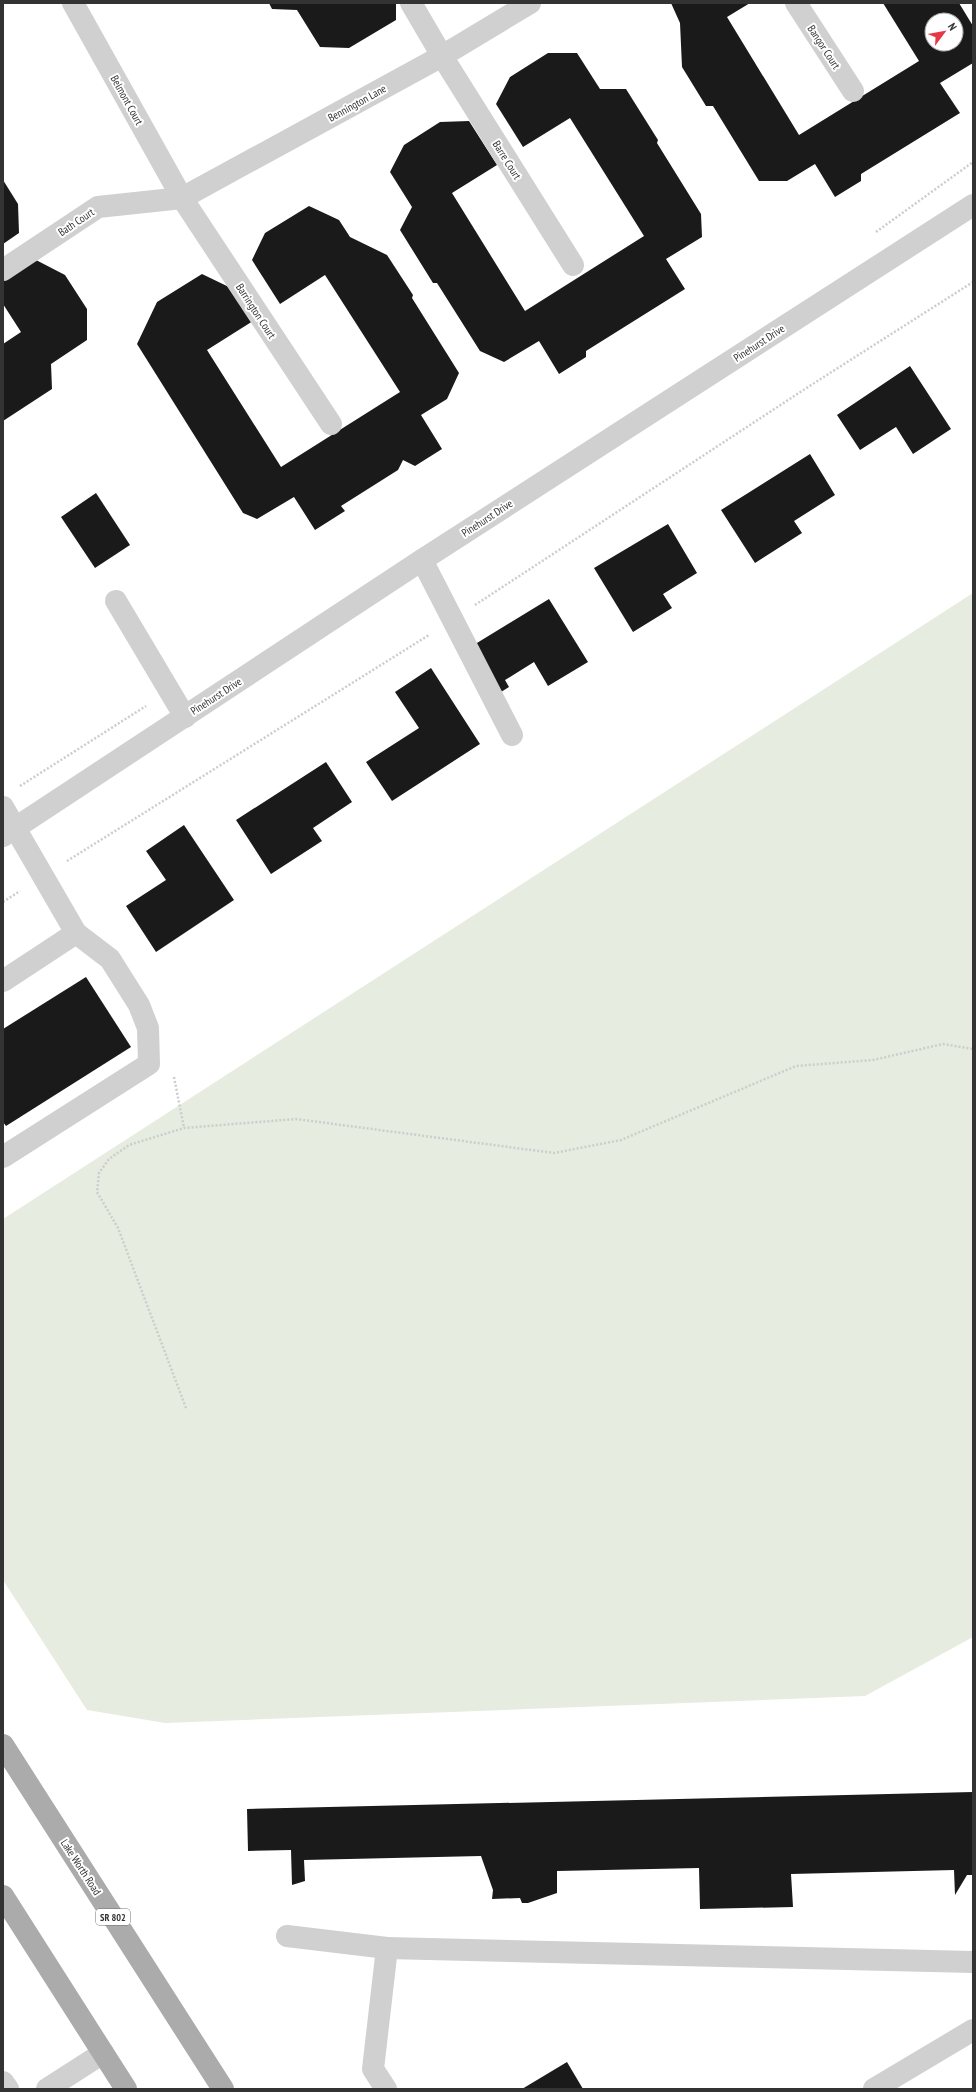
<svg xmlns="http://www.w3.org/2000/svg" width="976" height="2092" font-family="'PT Sans Narrow',sans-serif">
  <rect width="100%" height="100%" fill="#fff"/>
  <path fill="#e6ecdf" d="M 973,593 L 973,1637 L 865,1696 L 165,1723 L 87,1710 L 3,1580 L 3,1219 Z"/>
  <g fill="#1a1a1a" fill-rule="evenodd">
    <path d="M 269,3 L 396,3 L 396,20 L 349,48 L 320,47 L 297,10 L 272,9 Z"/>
    <path d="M 671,3 L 750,3 L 727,17 L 799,135 L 919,61 L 883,3 L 959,3 L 973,26 L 973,63 L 940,83 L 960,113 L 861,174 L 861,181 L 835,197 L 815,164 L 787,181 L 759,181 L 713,106 L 706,106 L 682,67 L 680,23 ZM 932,20 L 956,20 L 956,44 L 932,44 Z"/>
    <path d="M 548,53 L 577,53 L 600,89 L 626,89 L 658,140 L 657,143 L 701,214 L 702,237 L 666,259 L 685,289 L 586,351 L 586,357 L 559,374 L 539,341 L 504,362 L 480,351 L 437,283 L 433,283 L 400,230 L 412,207 L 390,172 L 404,145 L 440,122 L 469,121 L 497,165 L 452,193 L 525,311 L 644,236 L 570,118 L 523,147 L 496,104 L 510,77 Z"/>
    <path d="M 3,180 L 18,204 L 19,233 L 3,244 Z"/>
    <path d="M 309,206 L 339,220 L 350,237 L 387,255 L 413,295 L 412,298 L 459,373 L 447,399 L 421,415 L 442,449 L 415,466 L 403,460 L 398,470 L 341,506 L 345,511 L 315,530 L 294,497 L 257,519 L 243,513 L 137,344 L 157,302 L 202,274 L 231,288 L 253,321 L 207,350 L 281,467 L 400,392 L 325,275 L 280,304 L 252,260 L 265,233 Z"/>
    <path d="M 36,260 L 65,275 L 87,309 L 87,340 L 51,364 L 52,389 L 3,421 L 3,344 L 21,332 L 3,304 L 3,281 Z"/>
    <path d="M 910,366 L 951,429 L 913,454 L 896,427 L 860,450 L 837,415 Z"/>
    <path d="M 810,454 L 835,495 L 794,521 L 802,533 L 755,563 L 721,510 Z"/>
    <path d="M 96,493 L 130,545 L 95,568 L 61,517 Z"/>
    <path d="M 668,524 L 697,573 L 663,594 L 672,608 L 633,632 L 594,568 Z"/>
    <path d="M 549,599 L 588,662 L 548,686 L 534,662 L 505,680 L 509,687 L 501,692 L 472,646 Z"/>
    <path d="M 431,668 L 480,744 L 392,801 L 366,762 L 419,728 L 395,692 Z"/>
    <path d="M 326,762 L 352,802 L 313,828 L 322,841 L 271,874 L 236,820 Z"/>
    <path d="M 184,825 L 234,900 L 156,952 L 126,906 L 166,880 L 146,851 Z"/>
    <path d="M 86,977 L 131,1047 L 6,1126 L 3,1122 L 3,1029 Z"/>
    <path d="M 973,1792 L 973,1875 L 967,1875 L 955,1895 L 954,1870 L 791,1874 L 793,1907 L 700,1909 L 699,1868 L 557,1871 L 557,1893 L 528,1903 L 522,1903 L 520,1898 L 492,1899 L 493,1890 L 481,1856 L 304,1860 L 305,1881 L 292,1885 L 291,1850 L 248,1851 L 247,1809 Z"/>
    <path d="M 567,2062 L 583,2089 L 522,2089 Z"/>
  </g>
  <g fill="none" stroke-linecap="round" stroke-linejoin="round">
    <g stroke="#cdcdcd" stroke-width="2.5" stroke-dasharray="2 2" stroke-linecap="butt">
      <path d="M 876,232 L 973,162"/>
      <path d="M 475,605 L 808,387 L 973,282"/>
      <path d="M 20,786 L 146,706"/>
      <path d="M 67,861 L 429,635"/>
      <path d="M 3,902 L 20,891"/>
      <path d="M 174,1077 L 184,1128"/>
      <path d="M 186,1408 L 118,1228 L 97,1192 L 99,1173 L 109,1159 L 129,1145 L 184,1128 L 296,1119 L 554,1153 L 621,1140 L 796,1066 L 873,1060 L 943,1044 L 973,1049"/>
    </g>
    <g stroke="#d0d0d0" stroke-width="22">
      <path d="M 73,3 L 182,198 L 331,424"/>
      <path d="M 411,3 L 442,56 L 573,265"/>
      <path d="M 796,3 L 853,91"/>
      <path d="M 3,270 L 98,207 L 182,198 L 442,56 L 530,3"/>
      <path d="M 422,560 L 512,735"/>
      <path d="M 116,601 L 185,717"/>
      <path d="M 3,807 L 76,933 L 3,981"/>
      <path d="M 3,836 L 422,560 L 973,205"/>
      <path d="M 3,1157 L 149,1064 L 148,1028 L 139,1005 L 110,959 L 76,933"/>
      <path d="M 287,1936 L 387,1948"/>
      <path d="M 3,2082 L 8,2089"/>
      <path d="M 47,2089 L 103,2053"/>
      <path d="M 386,2089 L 373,2069 L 387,1948 L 973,1962"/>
      <path d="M 874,2089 L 973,2030"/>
    </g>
    <g stroke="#ababab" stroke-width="22">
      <path d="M 3,1745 L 223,2089"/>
      <path d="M 3,1896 L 126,2089"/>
    </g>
  </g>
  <g text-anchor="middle" stroke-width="4" stroke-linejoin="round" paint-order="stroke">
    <rect fill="#fff" stroke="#707070" stroke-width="1" x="96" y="1909" width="34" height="16" rx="3"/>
    <g font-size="10" font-weight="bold" fill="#333">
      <text x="113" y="1921">SR 802</text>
    </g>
    <g font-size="11" fill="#333" stroke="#fff">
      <text transform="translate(824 47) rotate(57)" y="4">Bangor Court</text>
      <text transform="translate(127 100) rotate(61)" y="4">Belmont Court</text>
      <text transform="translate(357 103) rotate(-29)" y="4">Bennington Lane</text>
      <text transform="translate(507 160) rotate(58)" y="4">Barre Court</text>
      <text transform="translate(76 222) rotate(-34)" y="4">Bath Court</text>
      <text transform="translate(256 311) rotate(57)" y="4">Barrington Court</text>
      <text transform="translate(759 343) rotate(-33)" y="4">Pinehurst Drive</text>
      <text transform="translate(487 518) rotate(-33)" y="4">Pinehurst Drive</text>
      <text transform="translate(216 696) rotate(-33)" y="4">Pinehurst Drive</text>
      <text transform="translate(81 1867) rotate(57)" y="4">Lake Worth Road</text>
    </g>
  </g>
  <rect width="976" height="2092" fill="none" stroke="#333333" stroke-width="8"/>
  <g transform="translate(944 32) rotate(58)"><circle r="19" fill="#ffffff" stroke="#adadad"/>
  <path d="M0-3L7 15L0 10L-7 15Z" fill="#e63946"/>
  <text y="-6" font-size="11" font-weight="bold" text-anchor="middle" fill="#333333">N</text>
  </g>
</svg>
